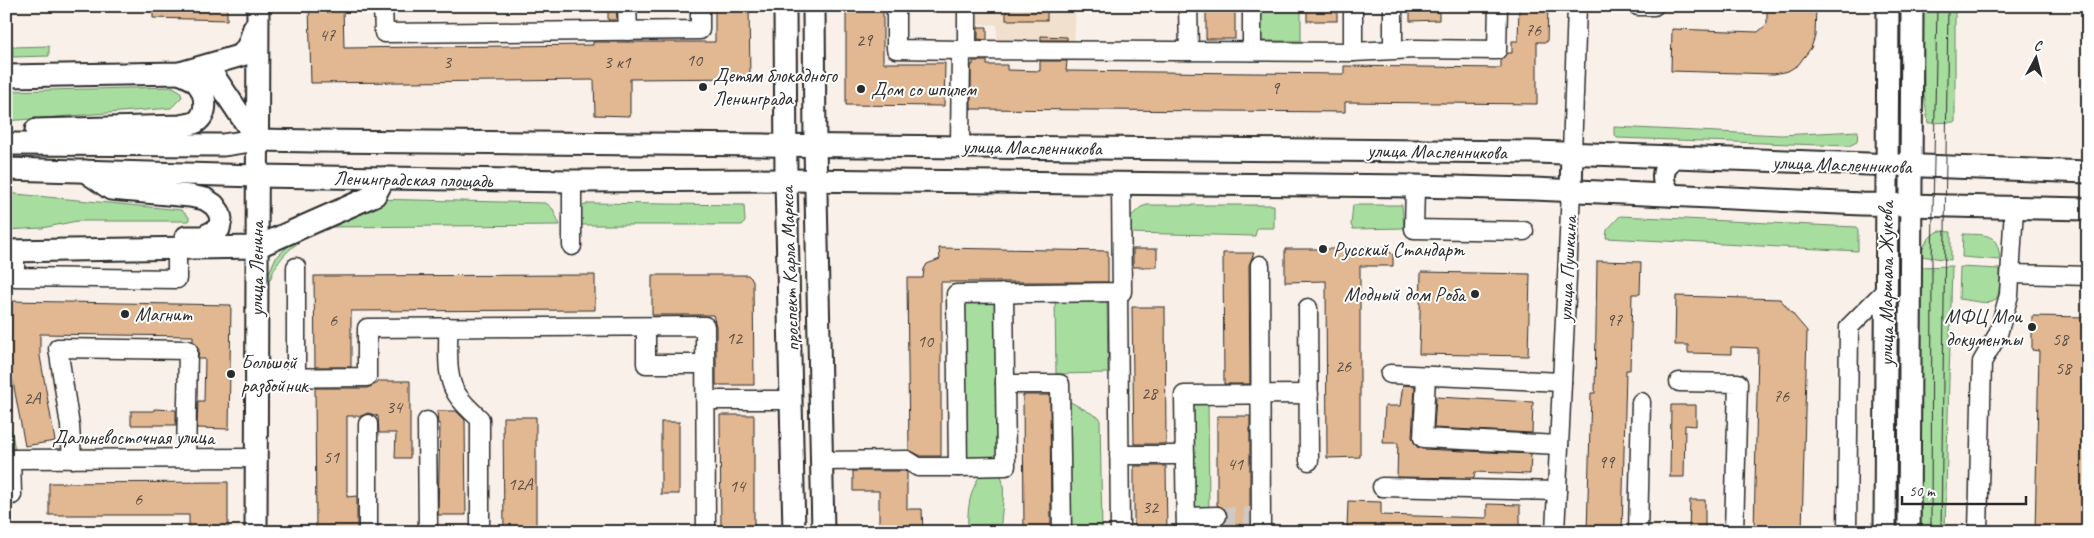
<svg xmlns="http://www.w3.org/2000/svg" width="2094" height="538" font-family="Caveat,sans-serif">
  <rect width="100%" height="100%" fill="#f9f1e9"/>
  <filter id="ink" filterUnits="userSpaceOnUse"><feTurbulence type="fractalNoise" baseFrequency=".02" numOctaves="2"/><feDisplacementMap in="SourceGraphic" scale="10" xChannelSelector="R" yChannelSelector="G"/><feConvolveMatrix kernelMatrix="1 2 1 2 8 2 1 2 1" color-interpolation-filters="sRGB"/></filter>
  <g filter="url(#ink)">
    <path fill="#f2e0cf" d="M 975,6 L 1076,6 L 1074,49 L 997,50 L 997,25 L 975,24 Z"/>
    <g fill="#a8dda0" stroke="#6a8466">
      <rect x="1254" y="6" width="47" height="35"/>
      <path d="M 1923,6 L 1955,6 L 1955,122 L 1928,123 L 1924,94 Z"/>
      <path d="M 49,46 L 49,56 L 13,57 L 12,47 Z"/>
      <path d="M 173,87 L 180,91 L 182,97 L 171,108 L 6,121 L 6,91 Z"/>
      <path d="M 1614,127 L 1781,135 L 1858,131 L 1857,142 L 1849,146 L 1617,138 L 1614,133 Z"/>
      <path d="M 6,193 L 181,210 L 189,217 L 189,221 L 77,221 L 42,228 L 6,230 Z"/>
      <path d="M 372,199 L 546,203 L 553,209 L 560,225 L 328,227 C 302,238 279,252 270,280 L 266,280 L 275,259 L 291,243 Z"/>
      <path d="M 589,203 L 744,205 L 745,222 L 742,225 L 578,225 L 581,207 Z"/>
      <path d="M 1147,205 L 1274,205 L 1274,228 L 1257,228 L 1255,236 L 1128,233 L 1128,219 L 1141,207 Z"/>
      <path d="M 1353,205 L 1402,205 L 1404,228 L 1353,229 L 1351,225 Z"/>
      <path d="M 1620,216 L 1856,227 L 1858,230 L 1858,251 L 1606,238 L 1607,230 Z"/>
      <path d="M 1940,231 L 1951,232 L 1951,260 L 1920,256 C 1923,246 1929,234 1940,231 Z"/>
      <path d="M 1963,234 C 1987,235 1998,232 2000,260 L 1962,257 Z"/>
      <path d="M 1952,266 L 1945,532 L 1921,532 L 1921,502 L 1915,482 L 1919,267 Z"/>
      <path d="M 1960,267 L 2000,269 C 2000,310 1996,304 1959,299 Z"/>
      <path d="M 1107,298 L 1108,373 L 1056,374 L 1055,299 Z"/>
      <path d="M 963,299 L 999,299 L 1002,460 L 965,461 Z"/>
      <path d="M 1188,398 L 1208,398 L 1209,514 L 1189,514 Z"/>
      <path d="M 1065,399 L 1100,418 L 1102,532 L 1068,532 Z"/>
      <path d="M 6,407 L 15,449 L 6,451 Z"/>
      <path d="M 980,475 L 1001,475 C 1007,494 1000,512 1001,532 L 968,532 C 967,509 969,494 980,475 Z"/>
    </g>
    <g fill="#e2b892" stroke="#2b2b2b">
      <path d="M 153,6 L 227,6 L 227,20 L 153,18 Z"/>
      <path d="M 309,6 L 343,6 L 344,48 L 593,45 L 593,42 L 715,42 L 715,6 L 749,6 L 750,78 L 630,79 L 630,116 L 595,115 L 594,80 L 311,83 Z"/>
      <path d="M 608,6 L 616,6 L 617,20 L 608,20 Z"/>
      <path d="M 846,6 L 883,6 L 883,63 L 945,63 L 944,106 L 846,105 Z"/>
      <rect x="1006" y="6" width="41" height="14"/>
      <rect x="1206" y="6" width="29" height="33"/>
      <rect x="1307" y="6" width="30" height="15"/>
      <path d="M 1410,6 L 1439,6 L 1439,20 L 1410,21 Z"/>
      <path d="M 1519,6 L 1548,6 L 1547,42 L 1537,42 L 1537,104 L 1345,102 L 1345,112 L 971,109 L 971,65 L 973,65 L 973,61 L 987,61 L 987,65 L 1007,65 L 1007,70 L 1040,71 L 1040,61 L 1067,61 L 1066,71 L 1344,74 L 1344,66 L 1501,68 L 1501,60 L 1507,53 L 1512,53 L 1512,41 L 1518,41 Z"/>
      <path d="M 1767,6 L 1816,6 L 1815,36 L 1811,48 L 1798,65 L 1788,71 L 1774,74 L 1671,71 L 1672,29 L 1758,32 L 1767,24 Z"/>
      <path d="M 978,27 L 987,27 L 987,40 L 978,39 Z"/>
      <path d="M 1041,36 L 1067,37 L 1067,40 L 1041,40 Z"/>
      <path d="M 1365,247 L 1385,247 L 1393,255 L 1393,266 L 1360,266 L 1360,457 L 1327,458 L 1326,281 L 1285,282 L 1285,249 L 1365,249 Z"/>
      <path d="M 939,248 L 1108,251 L 1108,282 L 941,282 L 941,456 L 921,456 L 909,450 L 907,278 L 923,278 L 924,269 L 927,264 L 940,259 Z"/>
      <rect x="1133" y="249" width="24" height="18"/>
      <path d="M 1223,253 L 1254,253 L 1249,265 L 1250,384 L 1224,384 Z"/>
      <path d="M 1597,261 L 1641,262 L 1640,294 L 1632,294 L 1630,370 L 1626,370 L 1622,532 L 1587,532 L 1591,393 L 1595,393 Z"/>
      <path d="M 1421,272 L 1530,274 L 1528,356 L 1419,354 Z"/>
      <path d="M 595,275 L 595,310 L 351,311 L 351,367 L 315,367 L 314,276 Z"/>
      <path d="M 652,275 L 748,275 L 753,280 L 754,385 L 716,385 L 716,326 L 713,315 L 652,315 Z"/>
      <path d="M 1676,296 L 1780,299 L 1807,331 L 1802,532 L 1754,532 L 1758,348 L 1731,347 L 1731,354 L 1688,353 L 1688,345 L 1675,345 Z"/>
      <path d="M 9,301 L 231,305 L 229,429 L 197,428 L 198,401 L 204,401 L 205,359 L 198,359 L 199,350 L 193,341 L 193,336 L 40,334 L 40,356 L 55,441 L 25,446 L 8,355 Z"/>
      <path d="M 1132,307 L 1165,307 L 1166,444 L 1134,444 Z"/>
      <path d="M 2032,316 L 2088,317 L 2088,532 L 2035,532 L 2039,351 L 2032,350 Z"/>
      <path d="M 378,381 L 410,381 L 410,458 L 395,458 L 396,433 L 379,433 L 378,416 L 368,413 L 361,416 L 347,416 L 347,497 L 357,496 L 357,530 L 316,530 L 315,388 L 367,388 L 378,383 Z"/>
      <path d="M 1403,385 L 1415,386 L 1412,437 L 1417,447 L 1422,449 L 1531,454 L 1530,474 L 1475,472 L 1474,478 L 1397,477 L 1398,443 L 1383,443 L 1385,406 L 1400,406 Z"/>
      <path d="M 1023,395 L 1050,395 L 1051,532 L 1024,532 Z"/>
      <path d="M 1436,397 L 1533,402 L 1532,433 L 1434,428 Z"/>
      <path d="M 1671,405 L 1696,405 L 1696,426 L 1685,425 L 1684,477 L 1670,477 Z"/>
      <path d="M 154,409 L 176,410 L 176,425 L 131,425 L 131,411 L 154,411 Z"/>
      <path d="M 437,411 L 456,411 L 465,420 L 466,515 L 438,515 L 440,424 L 438,424 Z"/>
      <path d="M 720,415 L 754,415 L 754,532 L 721,532 Z"/>
      <path d="M 1217,416 L 1250,416 L 1250,532 L 1217,532 L 1217,527 L 1223,525 L 1228,516 L 1226,510 L 1217,505 Z"/>
      <path d="M 503,417 L 536,417 L 536,532 L 504,532 Z"/>
      <rect x="661" y="422" width="18" height="72"/>
      <path d="M 1134,466 L 1166,466 L 1167,532 L 1134,532 Z"/>
      <path d="M 853,471 L 904,471 L 907,472 L 907,509 L 922,509 L 923,532 L 879,532 L 879,491 L 853,491 Z"/>
      <path d="M 228,482 L 228,532 L 189,532 L 189,515 L 49,515 L 49,483 Z"/>
      <path d="M 1690,500 L 1705,500 L 1705,532 L 1689,532 Z"/>
      <path d="M 1348,501 L 1381,502 L 1381,515 L 1487,518 L 1487,504 L 1520,505 L 1520,532 L 1347,530 Z"/>
    </g>
    <g fill="none" stroke-linecap="round" stroke-linejoin="round">
      <path stroke="#d0c9c3" stroke-width="18" stroke-dasharray="18 9" stroke-linecap="butt" d="M 1217,516 L 1254,516"/>
      <defs>
        <g id="minor">
          <path d="M 383,6 L 384,33 L 700,30 L 700,6"/>
          <path d="M 627,6 L 628,31"/>
          <path d="M 896,6 L 896,49 L 961,50"/>
          <path d="M 967,6 L 967,49"/>
          <path d="M 1188,6 L 1189,51"/>
          <path d="M 1252,6 L 1252,51"/>
          <path d="M 1353,6 L 1353,52"/>
          <path d="M 1393,6 L 1393,49"/>
          <path d="M 1638,6 L 1654,6"/>
          <path d="M 960,146 L 961,50 L 1353,52 L 1415,49 L 1497,50 L 1498,6"/>
          <path d="M 1572,153 L 1577,6"/>
          <path d="M 572,181 L 572,246"/>
          <path d="M 1415,186 L 1414,229 L 1524,231"/>
          <path d="M 15,251 L 15,277 L 177,279 L 177,249"/>
          <path d="M 1260,265 L 1261,532"/>
          <path d="M 296,267 L 296,378"/>
          <path d="M 2012,274 L 2088,276"/>
          <path d="M 1118,292 L 1120,532"/>
          <path d="M 1308,308 L 1309,461"/>
          <path d="M 448,327 C 449,347 445,376 456,393 C 462,403 471,411 480,419 L 480,532"/>
          <path d="M 646,327 L 646,364 L 705,364"/>
          <path d="M 1390,374 L 1562,382"/>
          <path d="M 1426,376 L 1423,438 L 1559,445"/>
          <path d="M 256,378 L 367,377 L 367,328 L 705,326 L 706,532"/>
          <path d="M 1679,382 L 1738,383 L 1734,532"/>
          <path d="M 1005,384 L 1060,384 L 1062,532"/>
          <path d="M 706,400 L 792,400"/>
          <path d="M 427,421 L 428,532"/>
          <path d="M 368,424 L 368,532"/>
          <path d="M 1119,455 L 1185,455"/>
          <path d="M 72,459 L 70,426 L 58,348 L 188,350 L 186,458"/>
          <path d="M 822,461 L 907,460 L 918,467 L 958,467 L 956,294 L 1122,292 L 1121,184"/>
          <path d="M 958,467 L 1006,466 L 1004,293"/>
          <path d="M 1382,487 L 1557,491"/>
          <path d="M 12,495 L 11,459 L 256,458"/>
          <path d="M 1186,517 L 1217,516"/>
          <path d="M 1186,532 L 1184,395 L 1309,394"/>
          <path d="M 1555,532 L 1571,191"/>
          <path d="M 1638,532 L 1641,402"/>
          <path d="M 1847,532 L 1849,327 L 1886,290"/>
          <path d="M 1978,532 L 1982,362 L 1998,334 L 2009,295 L 2014,208"/>
        </g>
        <g id="major">
          <path d="M 785,6 L 786,180 L 794,532"/>
          <path d="M 814,6 L 815,145 L 823,532"/>
          <path d="M 197,69 L 214,76 L 257,140"/>
          <path d="M 6,76 L 180,73 L 242,55 L 249,44 L 254,28"/>
          <path d="M 36,130 L 181,126 C 185,125 193,124 196,122 C 209,113 206,93 197,83 C 193,78 185,76 180,73"/>
          <path d="M 6,144 L 223,145 L 257,140 L 316,141 L 1535,152 L 2088,172"/>
          <path d="M 6,169 L 257,176 L 572,181 L 786,180 L 1415,186 L 1534,189 L 1862,204 L 2088,209"/>
          <path d="M 85,171 L 111,189 L 190,196 L 205,199 L 214,205 L 219,212 L 221,219 L 219,229 L 203,237 L 186,237"/>
          <path d="M 1571,191 L 1572,153"/>
          <path d="M 1671,195 C 1660,181 1661,170 1673,157"/>
          <path d="M 6,251 L 257,247 L 375,195 L 384,178"/>
          <path d="M 256,532 L 258,6"/>
          <path d="M 1885,532 L 1888,6"/>
          <path d="M 1909,532 L 1912,6"/>
        </g>
      </defs>
      <use href="#minor" stroke="#2b2b2b" stroke-width="21"/>
      <use href="#major" stroke="#2b2b2b" stroke-width="25"/>
      <use href="#minor" stroke="#fff" stroke-width="18"/>
      <use href="#major" stroke="#fff" stroke-width="21"/>
      <g stroke="#2b2b2b" stroke-width="1">
        <path d="M 1931,532 L 1932,263 L 1937,6"/>
        <path d="M 1941,532 L 1948,6"/>
      </g>
    </g>
  </g>
  <g fill="#2b2b2b" stroke="#fff" stroke-width="2">
    <circle cx="703" cy="87" r="5"/>
    <circle cx="861" cy="89" r="5"/>
    <circle cx="1323" cy="249" r="5"/>
    <circle cx="1475" cy="294" r="5"/>
    <circle cx="125" cy="314" r="5"/>
    <circle cx="2032" cy="327" r="5"/>
    <circle cx="231" cy="374" r="5"/>
  </g>
  <g text-anchor="middle" stroke-width="4" stroke-linejoin="round" paint-order="stroke">
    <g font-size="18" fill="#594e45">
      <text x="1533" y="36">76</text>
      <text x="327" y="41">47</text>
      <text x="864" y="46">29</text>
      <text x="694" y="66">10</text>
      <text x="447" y="68">3</text>
      <text x="617" y="68">3 к1</text>
      <text x="1275" y="94">9</text>
      <text x="333" y="326">6</text>
      <text x="1614" y="326">97</text>
      <text x="734" y="344">12</text>
      <text x="2060" y="345">58</text>
      <text x="925" y="347">10</text>
      <text x="1343" y="372">26</text>
      <text x="2063" y="374">58</text>
      <text x="1149" y="399">28</text>
      <text x="1781" y="402">76</text>
      <text x="32" y="404">2А</text>
      <text x="394" y="413">34</text>
      <text x="331" y="463">51</text>
      <text x="1606" y="468">99</text>
      <text x="1235" y="470">41</text>
      <text x="520" y="490">12А</text>
      <text x="737" y="492">14</text>
      <text x="138" y="505">6</text>
      <text x="1150" y="513">32</text>
    </g>
    <g font-size="20" fill="#2b2b2b" stroke="#fff" text-anchor="start">
      <text x="713" y="82">Детям блокадного<tspan x="713" dy="23">Ленинграда</tspan></text>
      <text x="871" y="96">Дом со шпилем</text>
      <text x="1333" y="256">Русский Стандарт</text>
      <text x="1465" y="301" text-anchor="end">Модный дом Роба</text>
      <text x="135" y="321">Магнит</text>
      <text x="2022" y="323" text-anchor="end">МФЦ Мои<tspan x="2022" dy="23">документы</tspan></text>
      <text x="241" y="369">Большой<tspan x="241" dy="23">разбойник</tspan></text>
    </g>
    <g font-size="20" fill="#2b2b2b" stroke="#fff">
      <text transform="translate(1032 147) rotate(1)" y="7">улица Масленникова</text>
      <text transform="translate(1437 151) rotate(1)" y="7">улица Масленникова</text>
      <text transform="translate(1842 164) rotate(2)" y="7">улица Масленникова</text>
      <text transform="translate(413 179) rotate(1)" y="7">Ленинградская площадь</text>
      <text transform="translate(256 269) rotate(-90)" y="7">улица Ленина</text>
      <text transform="translate(789 269) rotate(-92)" y="7">проспект Карла Маркса</text>
      <text transform="translate(1567 269) rotate(-87)" y="7">улица Пушкина</text>
      <text transform="translate(1886 284) rotate(-90)" y="7">улица Маршала Жукова</text>
      <text x="133" y="444">Дальневосточная улица</text>
    </g>
  </g>
  <rect width="2094" height="538" fill="none" stroke="#fff" stroke-width="25"/>
  <rect x="12" y="12" width="2069" height="513" fill="none" stroke="#2b2b2b" stroke-width="2" filter="url(#ink)"/>
  <g transform="translate(2036 58) rotate(7)" stroke="#ffffff" stroke-width="4" paint-order="stroke">
  <path d="M0-4L9 19L0 12L-9 19Z" fill="#2b2b2b"/>
  <text y="-8" font-size="14" font-weight="bold" text-anchor="middle" fill="#2b2b2b">С</text>
  </g>
  <path d="M1902 496v8h124v-8" fill="none" stroke="#2b2b2b" stroke-width="2.5"/>
  <text x="1909" y="496" font-size="15" fill="#2b2b2b" stroke="#ffffff" stroke-width="4" paint-order="stroke">50 m</text>
</svg>
